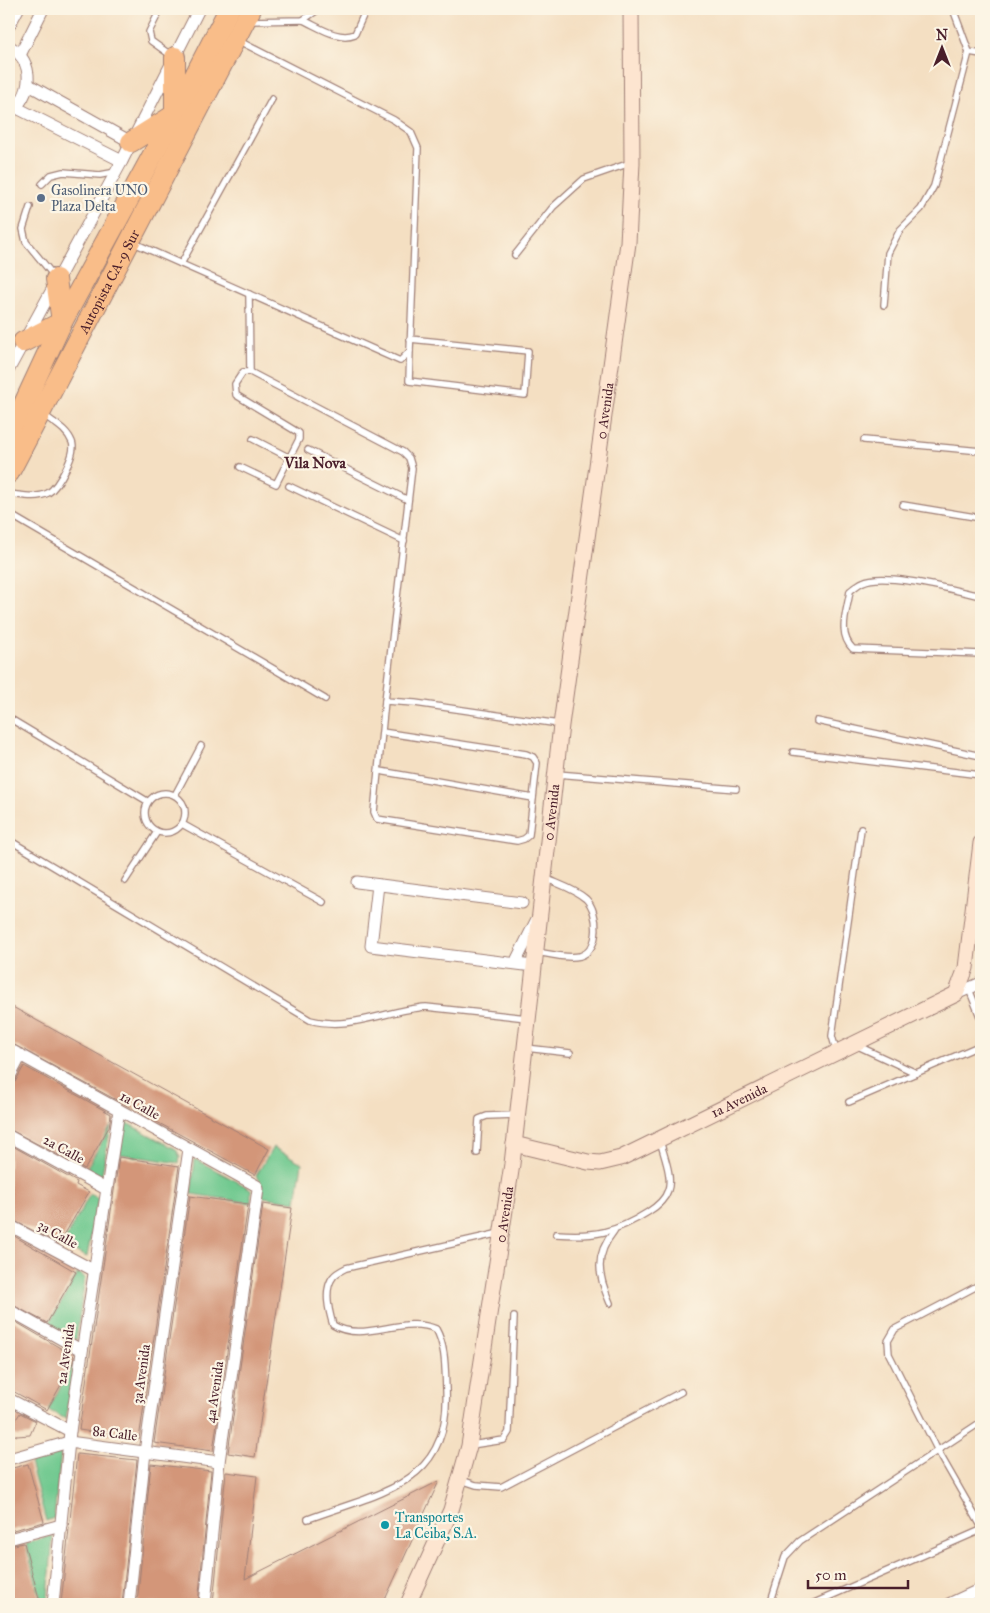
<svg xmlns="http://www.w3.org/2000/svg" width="990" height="1613" font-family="'IM FELL Great Primer',serif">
  <rect width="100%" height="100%" fill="#fcf5e5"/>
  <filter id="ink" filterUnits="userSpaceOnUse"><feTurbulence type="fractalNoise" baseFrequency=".02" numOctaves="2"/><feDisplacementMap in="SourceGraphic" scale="10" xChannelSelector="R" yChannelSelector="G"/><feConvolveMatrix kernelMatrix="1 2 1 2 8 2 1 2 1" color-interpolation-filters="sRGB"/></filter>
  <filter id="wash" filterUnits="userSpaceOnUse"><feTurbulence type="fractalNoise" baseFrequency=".0096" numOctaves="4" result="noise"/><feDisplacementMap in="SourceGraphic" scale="20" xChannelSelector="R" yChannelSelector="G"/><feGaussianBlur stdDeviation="1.12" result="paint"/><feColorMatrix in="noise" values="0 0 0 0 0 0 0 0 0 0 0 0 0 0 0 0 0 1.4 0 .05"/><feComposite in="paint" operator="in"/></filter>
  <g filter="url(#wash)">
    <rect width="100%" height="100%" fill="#f4dfc2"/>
    <g fill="#71c990" stroke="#5e745e">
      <path d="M 123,1121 L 176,1149 L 180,1157 L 179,1163 L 119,1154 Z"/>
      <path d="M 111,1126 L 101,1179 L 85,1171 Z"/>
      <path d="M 273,1147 L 302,1163 L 296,1202 L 263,1197 L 261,1182 L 256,1176 Z"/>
      <path d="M 195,1159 L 251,1189 L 251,1203 L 191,1194 Z"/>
      <path d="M 90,1194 L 98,1198 L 87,1257 L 62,1245 Z"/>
      <path d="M 78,1273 L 85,1278 L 76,1340 L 48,1325 Z"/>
      <path d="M 74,1362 L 66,1419 L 48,1410 Z"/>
      <path d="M 61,1453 L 54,1518 L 46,1521 L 30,1463 Z"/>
      <path d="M 53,1535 L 48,1598 L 41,1601 L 26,1544 Z"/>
    </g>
    <g id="blocks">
      <g fill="#d39679">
        <path d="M 9,1005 L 269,1149 L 255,1175 L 9,1042 Z"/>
        <path d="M 24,1066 L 111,1114 L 109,1127 L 85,1169 L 9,1129 L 9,1085 L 15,1082 Z"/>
        <path d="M 9,1144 L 77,1182 L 76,1185 L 89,1192 L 59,1244 L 9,1218 Z"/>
        <path d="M 119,1157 L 179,1166 L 139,1439 L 79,1430 Z"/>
        <path d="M 190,1196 L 248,1204 L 213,1451 L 154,1443 Z"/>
        <path d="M 263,1204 L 292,1208 L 255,1457 L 228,1453 Z"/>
        <path d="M 9,1233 L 76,1272 L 47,1323 L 9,1303 Z"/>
        <path d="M 9,1318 L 74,1356 L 73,1363 L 47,1410 L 9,1389 Z"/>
        <path d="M 20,1413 L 36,1421 L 30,1435 L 17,1436 L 9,1432 L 9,1418 L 15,1421 Z"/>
        <path d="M 77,1454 L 137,1460 L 122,1604 L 61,1604 Z"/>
        <path d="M 28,1464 L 44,1522 L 9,1531 L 9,1469 Z"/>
        <path d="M 151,1464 L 211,1471 L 198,1604 L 137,1604 Z"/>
        <path d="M 226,1472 L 257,1476 L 245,1579 L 439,1481 L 383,1604 L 213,1604 Z"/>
        <path d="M 24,1543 L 40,1602 L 9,1604 L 9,1546 Z"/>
      </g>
    </g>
  </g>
  <g filter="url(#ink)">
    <use href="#blocks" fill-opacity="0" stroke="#9f7f76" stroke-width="1"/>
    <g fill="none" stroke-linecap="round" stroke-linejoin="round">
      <defs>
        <g id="lane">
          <path d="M 147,9 L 155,11 L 162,9"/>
          <path d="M 953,9 L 969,52 L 981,54"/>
          <path d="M 160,10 L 149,32 L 151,41 L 172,56"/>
          <path d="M 303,20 C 319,27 338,41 355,34 L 366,9"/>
          <path d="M 248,21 L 303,20 L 319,9"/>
          <path d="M 42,184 L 51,175 L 63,172 L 100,175 L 116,172"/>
          <path d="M 30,207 L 23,229 L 26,242 L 54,276"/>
          <path d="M 134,243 L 400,361 L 410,351 L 418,148 L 411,132 L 394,120 L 239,41"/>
          <path d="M 515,255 L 553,207 L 584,179 L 630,163"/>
          <path d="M 181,264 L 272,99"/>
          <path d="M 249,294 L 250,372"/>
          <path d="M 884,305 L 888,253 L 900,230 L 921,209 L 934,186 L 969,52"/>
          <path d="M 410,351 L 409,381 L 525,395 L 528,351 L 410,339"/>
          <path d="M 253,439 L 290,458"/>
          <path d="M 864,440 L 981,451"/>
          <path d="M 308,450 L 408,500"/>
          <path d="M 240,467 L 276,484 L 299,439 L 299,433 L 236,395 L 235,384 L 243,372 L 250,372 L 403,452 L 409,458 L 412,468 L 385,701 L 415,703 L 559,724"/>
          <path d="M 289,486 L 404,541"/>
          <path d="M 9,494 C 21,495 36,499 48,493 C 58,487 77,453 72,442 C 67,429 54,423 44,415"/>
          <path d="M 903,505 L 981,518"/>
          <path d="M 9,514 L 325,699"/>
          <path d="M 981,596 C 957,591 884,571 863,582 C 858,584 854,588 850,591 C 847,612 837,633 853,649 L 981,654"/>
          <path d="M 9,718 L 147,801"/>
          <path d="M 817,721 L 981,756"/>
          <path d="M 382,732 L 526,754 L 533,757 L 537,763 L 529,835 L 524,839 L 517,841 L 377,819 L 374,812 L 385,701"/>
          <path d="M 793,752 L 981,775"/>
          <path d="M 380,771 L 533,798"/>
          <path d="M 557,774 L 736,789"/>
          <circle cx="165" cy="813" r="20"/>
          <path d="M 175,795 L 201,746"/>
          <path d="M 182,824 L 323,902"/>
          <path d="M 9,840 L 310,1020 C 350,1031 386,1010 426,1007 L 527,1018"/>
          <path d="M 125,881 L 157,832"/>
          <path d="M 537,952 C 550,954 567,959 580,956 C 601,950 599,912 586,899 C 575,889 558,884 545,878"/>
          <path d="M 969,989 L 981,1019"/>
          <path d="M 858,1046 L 916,1073"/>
          <path d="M 526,1048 L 570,1053"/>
          <path d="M 836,1050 L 832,1036 L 861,829"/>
          <path d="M 849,1102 L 981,1045"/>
          <path d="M 477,1153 L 479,1119 L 487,1116 L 517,1115"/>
          <path d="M 556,1234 C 594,1237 615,1233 648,1212 C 656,1207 665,1200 668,1190 C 673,1176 663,1154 660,1140"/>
          <path d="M 981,1284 L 895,1329 L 888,1341 L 889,1354 L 938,1451 L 981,1526"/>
          <path d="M 610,1303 C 598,1275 594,1256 614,1231"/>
          <path d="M 471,1445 L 504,1440 L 509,1432 L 514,1317"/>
          <path d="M 461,1480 L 476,1485 L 501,1487 L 681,1392"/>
          <path d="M 308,1519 C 381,1492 451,1485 446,1389 C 445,1369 446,1347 436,1329 C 403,1314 364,1344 333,1325 C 329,1312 323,1290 333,1277 C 335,1274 342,1270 346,1268 L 500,1233"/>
          <path d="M 770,1604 L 785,1557 L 800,1541 L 981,1422"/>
          <path d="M 812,1604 L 981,1530"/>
        </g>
        <g id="street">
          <path d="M 9,26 L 18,9"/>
          <path d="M 9,46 C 36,62 33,96 9,113"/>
          <path d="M 20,55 L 43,9"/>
          <path d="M 29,85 L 131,142"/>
          <path d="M 17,108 L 122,161"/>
          <path d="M 9,369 L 122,161 L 199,9"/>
          <path d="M 357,882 L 522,903"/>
          <path d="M 378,885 L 371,946 L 533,966"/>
          <path d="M 515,963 L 537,919"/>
          <path d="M 956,994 L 981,983"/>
          <path d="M 9,1049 L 257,1186 L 258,1189 L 219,1462 L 205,1604"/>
          <path d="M 9,1078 L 21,1055"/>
          <path d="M 9,1136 L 106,1189"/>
          <path d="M 9,1225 L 93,1270"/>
          <path d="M 9,1310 L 81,1350"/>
          <path d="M 9,1399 L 70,1431"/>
          <path d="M 9,1459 L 69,1442 L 219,1462"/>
          <path d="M 9,1539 L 61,1525"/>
          <path d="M 53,1604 L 70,1431 L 119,1110"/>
          <path d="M 129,1604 L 145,1452 L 189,1149"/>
          <path d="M 949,1604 L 981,1589"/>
        </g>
        <g id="secondary">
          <path id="s1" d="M 514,1144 L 588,1162 L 600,1163 L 621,1158 L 956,994 L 966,968 L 981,843"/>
          <path id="s2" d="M 408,1604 L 451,1510 L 469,1446 L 512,1164 L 561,725 L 628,243 L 632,163 L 631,9"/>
        </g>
        <g id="highway">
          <path d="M 175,57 L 175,112"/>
          <path d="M 131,142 L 174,115"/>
          <path d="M 56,279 L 62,322"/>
          <path d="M 23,342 L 62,322"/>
          <path d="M 9,436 L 62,322 L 175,114 L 229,9"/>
          <path id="s3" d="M 9,473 L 251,9"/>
        </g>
      </defs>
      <use href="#lane" stroke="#9f7f76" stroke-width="8"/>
      <use href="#street" stroke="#9f7f76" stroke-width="13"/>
      <use href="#secondary" stroke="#9f7f76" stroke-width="17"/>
      <use href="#highway" stroke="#9f7f76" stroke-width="22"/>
      <use href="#lane" stroke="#fff" stroke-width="5.5"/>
      <use href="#street" stroke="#fff" stroke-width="11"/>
      <use href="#secondary" stroke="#fde5d0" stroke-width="15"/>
      <use href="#highway" stroke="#f9bd89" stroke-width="20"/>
    </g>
  </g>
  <circle fill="#5c6f8a" stroke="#fcf5e5" stroke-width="2" cx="41" cy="198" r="5"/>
  <circle fill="#0f9aa8" stroke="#fcf5e5" stroke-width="2" cx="385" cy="1525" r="5"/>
  <g text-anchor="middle" stroke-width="4.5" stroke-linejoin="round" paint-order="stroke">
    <g font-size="14" fill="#4e5e75" stroke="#fcf5e5" text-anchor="start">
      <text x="51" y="195">Gasolinera UNO<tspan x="51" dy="16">Plaza Delta</tspan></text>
    </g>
    <g font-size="14" fill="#4a1f2b" stroke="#fcf5e5">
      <text dy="5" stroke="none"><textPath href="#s3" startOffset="216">Autopista CA-9 Sur</textPath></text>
      <text dy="5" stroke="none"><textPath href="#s2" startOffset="1214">0 Avenida</textPath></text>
      <text dy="5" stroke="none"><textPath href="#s2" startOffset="809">0 Avenida</textPath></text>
      <text dy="5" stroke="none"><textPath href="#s1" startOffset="241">1a Avenida</textPath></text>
      <text transform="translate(140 1105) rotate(29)" y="5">1a Calle</text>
      <text transform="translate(64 1149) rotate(29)" y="5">2a Calle</text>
      <text dy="5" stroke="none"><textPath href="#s2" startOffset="404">0 Avenida</textPath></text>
      <text transform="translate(58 1234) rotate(29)" y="5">3a Calle</text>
      <text transform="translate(65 1354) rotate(-82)" y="5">2a Avenida</text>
      <text transform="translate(141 1374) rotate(-82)" y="5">3a Avenida</text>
      <text transform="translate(214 1392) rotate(-82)" y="5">4a Avenida</text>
      <text transform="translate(115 1433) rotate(7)" y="5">8a Calle</text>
    </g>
    <g font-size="14" fill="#0d838f" stroke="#fcf5e5" text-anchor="start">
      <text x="395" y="1522">Transportes<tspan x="395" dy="16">La Ceiba, S.A.</tspan></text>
    </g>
    <g font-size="15" font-weight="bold" fill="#4a1f2b" stroke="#fcf5e5">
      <text x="315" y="468">Vila Nova</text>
    </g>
  </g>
  <rect width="990" height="1613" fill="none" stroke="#fcf5e5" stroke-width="30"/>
  <g transform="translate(942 48)" stroke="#fcf5e5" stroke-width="4" paint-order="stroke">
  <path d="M0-4L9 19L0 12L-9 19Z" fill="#4a1f2b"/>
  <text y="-8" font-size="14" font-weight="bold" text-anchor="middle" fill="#4a1f2b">N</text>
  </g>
  <path d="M808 1580v8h100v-8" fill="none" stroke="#4a1f2b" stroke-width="2.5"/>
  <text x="815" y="1580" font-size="15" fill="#4a1f2b" stroke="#fcf5e5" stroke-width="4" paint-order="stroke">50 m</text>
</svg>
